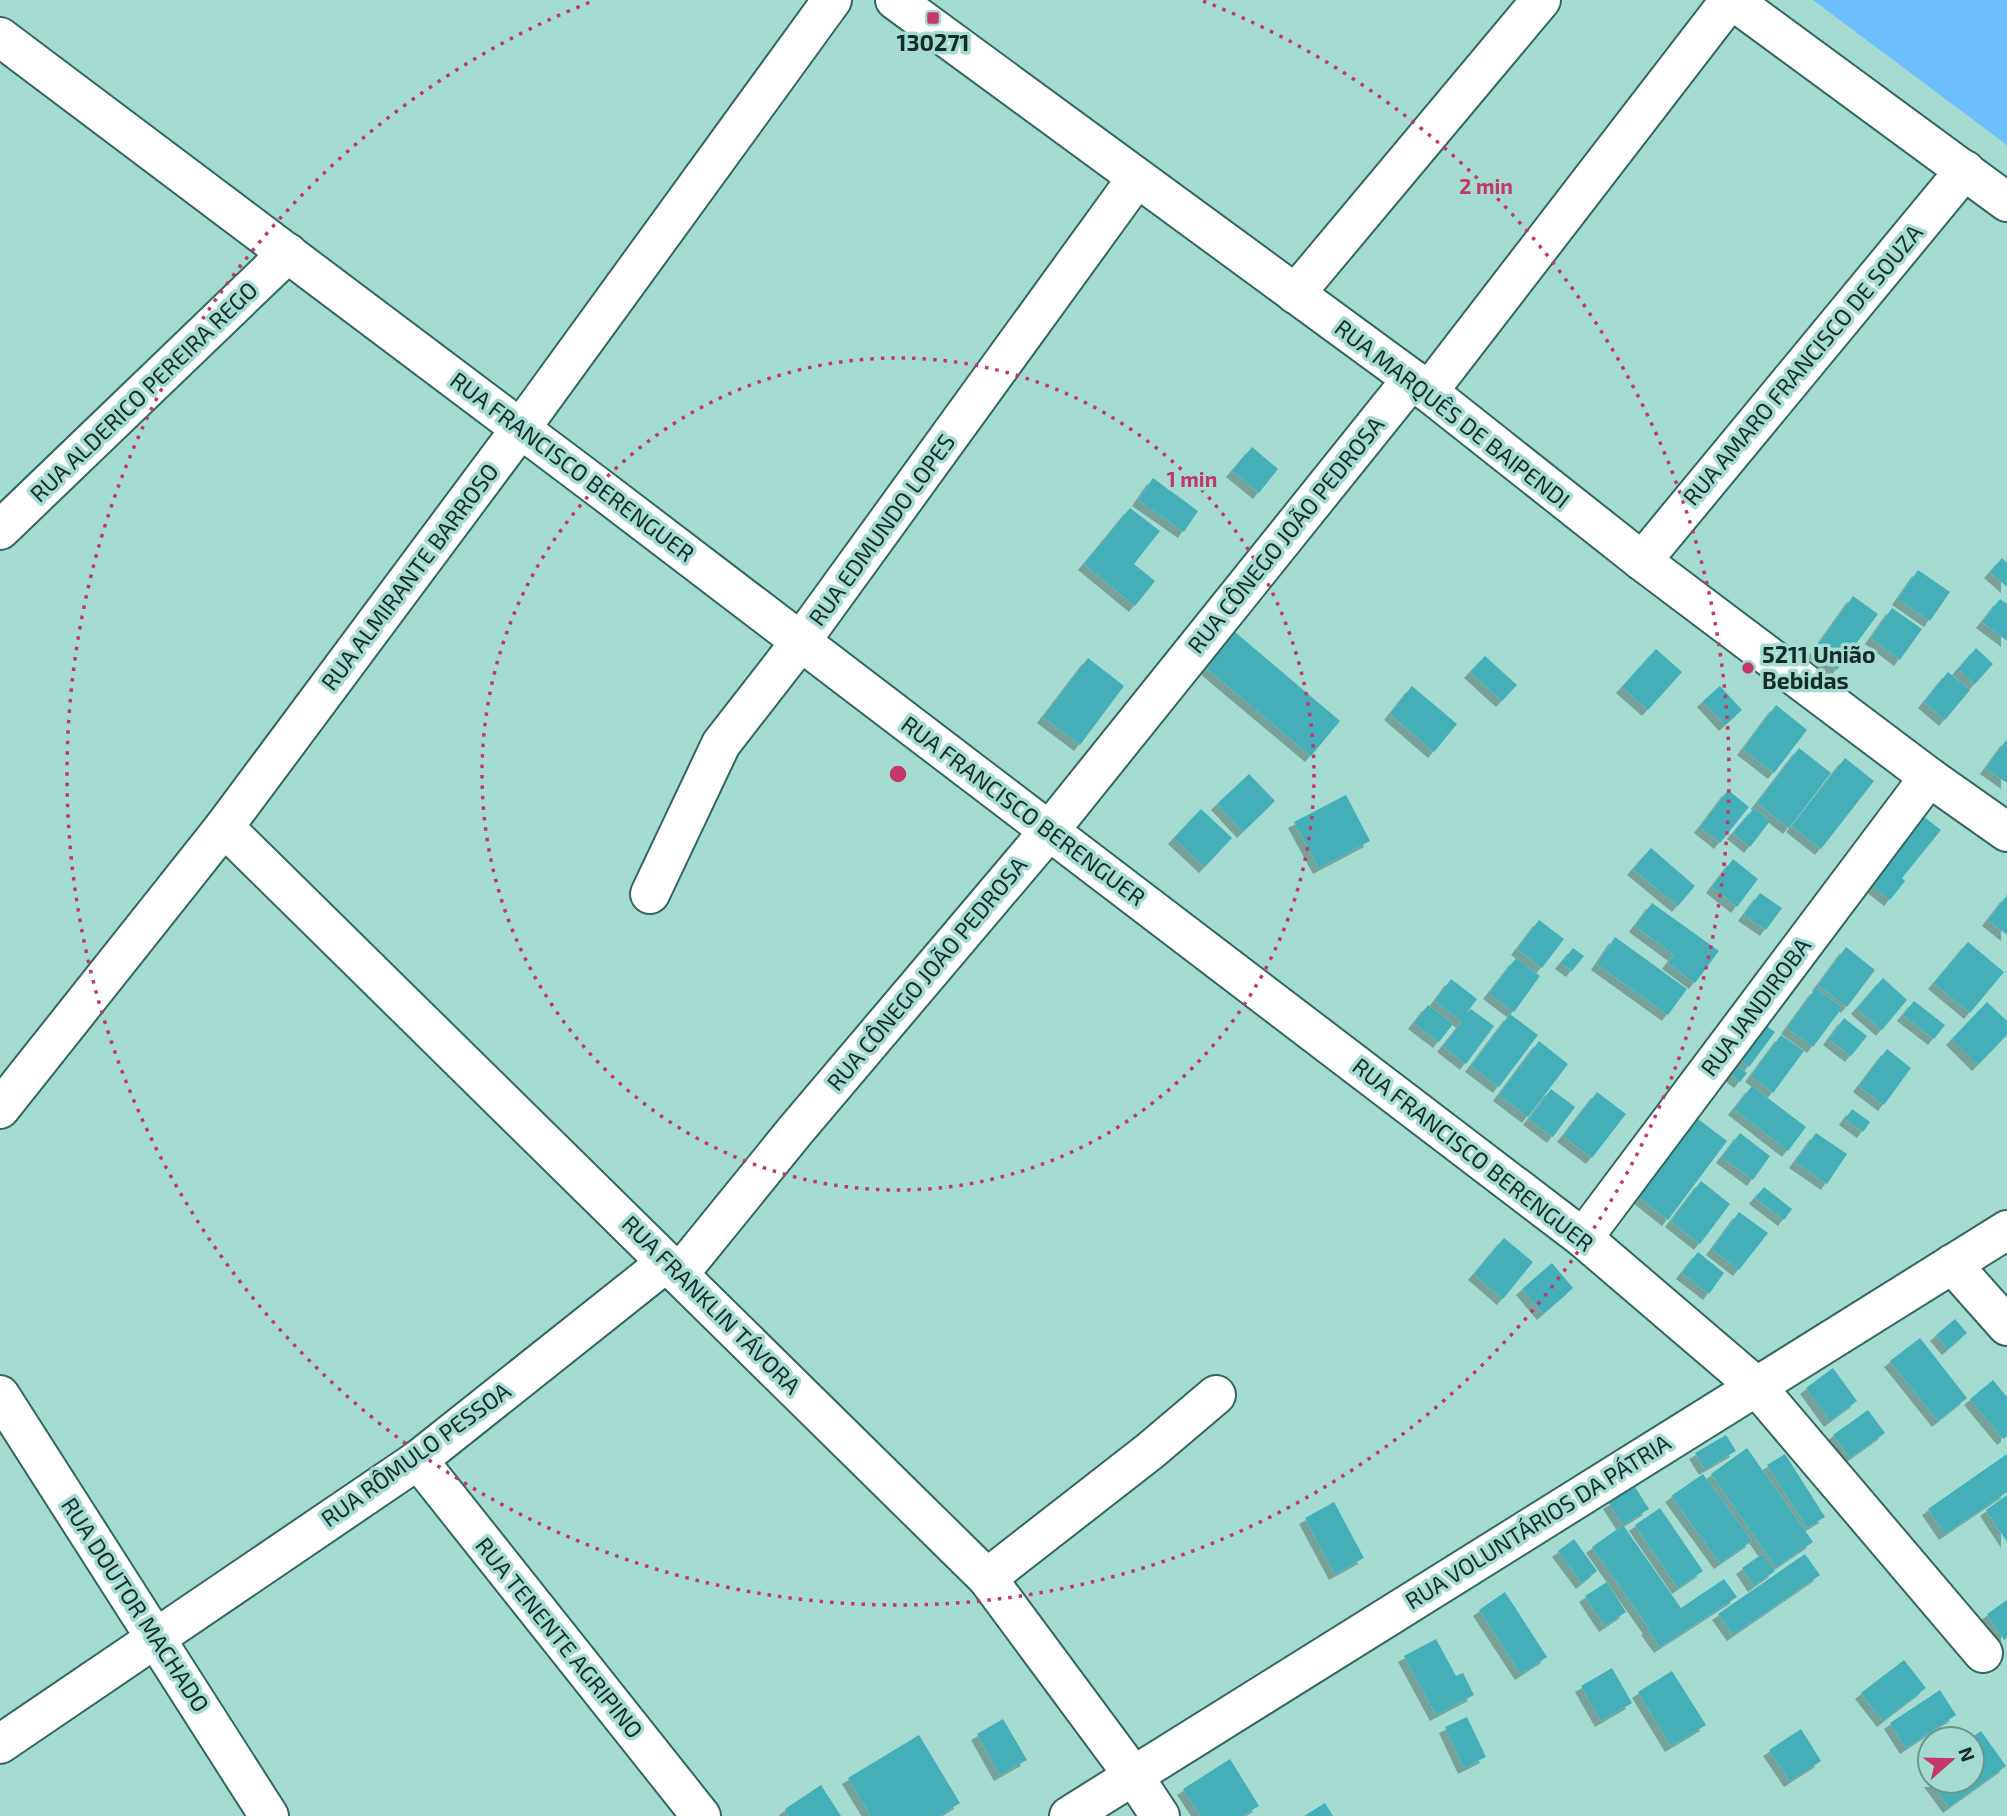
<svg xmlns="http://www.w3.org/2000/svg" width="2007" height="1816" font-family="'Exo 2',sans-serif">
  <defs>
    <filter id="shadow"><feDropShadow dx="-6" dy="6" stdDeviation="0" flood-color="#0004"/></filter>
  </defs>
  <rect width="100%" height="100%" fill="#a4dcd2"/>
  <path fill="#6cbefd" d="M 1813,0 L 2007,0 L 2007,145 Z"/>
  <g fill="#44afb9" filter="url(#shadow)">
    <path d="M 1252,447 L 1278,469 L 1259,493 L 1232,471 Z"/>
    <path d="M 1153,478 L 1198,511 L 1184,532 L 1138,500 Z"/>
    <path d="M 1130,508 L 1160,531 L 1134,564 L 1155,581 L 1135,606 L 1084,564 Z"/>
    <path d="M 2002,558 L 2007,563 L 2007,587 L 1990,572 Z"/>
    <path d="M 1918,570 L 1950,592 L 1930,621 L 1898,599 Z"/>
    <path d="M 1853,596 L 1878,614 L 1837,670 L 1813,652 Z"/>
    <path d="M 2000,599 L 2007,604 L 2007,641 L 1982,622 Z"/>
    <path d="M 1892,608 L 1922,629 L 1900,660 L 1871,638 Z"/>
    <path d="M 1235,632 L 1340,721 L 1311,756 L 1205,667 Z"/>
    <path d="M 1976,648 L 1993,664 L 1975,684 L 1958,669 Z"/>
    <path d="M 1656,649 L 1682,672 L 1648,710 L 1622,687 Z"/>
    <path d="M 1485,656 L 1517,685 L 1502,701 L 1470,672 Z"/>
    <path d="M 1088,658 L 1124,686 L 1080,745 L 1043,717 Z"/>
    <path d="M 1948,672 L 1970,690 L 1945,720 L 1924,702 Z"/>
    <path d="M 1412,686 L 1457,724 L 1434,752 L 1390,714 Z"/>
    <path d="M 1720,686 L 1742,710 L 1725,725 L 1703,701 Z"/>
    <path d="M 1776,705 L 1807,730 L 1774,773 L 1743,749 Z"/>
    <path d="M 2007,739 L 2007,783 L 1986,768 Z"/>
    <path d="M 1799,748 L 1831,773 L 1789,828 L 1757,803 Z"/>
    <path d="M 1845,758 L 1874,781 L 1821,849 L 1792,826 Z"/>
    <path d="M 1249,774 L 1275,801 L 1243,832 L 1217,804 Z"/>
    <path d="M 1728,790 L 1749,807 L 1720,843 L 1700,827 Z"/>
    <path d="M 1346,795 L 1370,841 L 1319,868 L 1294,822 Z"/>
    <path d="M 1754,808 L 1770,821 L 1750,847 L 1733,833 Z"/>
    <path d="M 1201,809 L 1232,838 L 1205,867 L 1174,838 Z"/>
    <path d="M 1919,813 L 1941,830 L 1902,878 L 1905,881 L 1890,900 L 1861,877 Z"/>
    <path d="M 1651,848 L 1695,886 L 1678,906 L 1633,869 Z"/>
    <path d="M 1733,859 L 1758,879 L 1737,907 L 1712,887 Z"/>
    <path d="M 1760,893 L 1782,908 L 1766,930 L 1744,915 Z"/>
    <path d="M 2007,895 L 2007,935 L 1988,920 Z"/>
    <path d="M 1652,903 L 1719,951 L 1695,983 L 1668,963 L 1674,955 L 1635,926 Z"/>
    <path d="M 1539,920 L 1564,939 L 1542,968 L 1517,949 Z"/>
    <path d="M 1615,937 L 1687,989 L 1668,1015 L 1597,964 Z"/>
    <path d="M 1968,942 L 2004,972 L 1970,1013 L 1934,983 Z"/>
    <path d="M 1846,947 L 1875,970 L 1847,1007 L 1818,985 Z"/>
    <path d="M 1573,948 L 1584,956 L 1572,971 L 1561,963 Z"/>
    <path d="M 1516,958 L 1540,976 L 1514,1012 L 1489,993 Z"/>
    <path d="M 1883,978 L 1907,1000 L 1882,1030 L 1857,1008 Z"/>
    <path d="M 1451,979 L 1477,999 L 1466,1014 L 1471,1009 L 1494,1026 L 1466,1064 L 1443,1046 L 1462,1022 L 1435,1001 Z"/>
    <path d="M 1816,988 L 1842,1008 L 1813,1047 L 1787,1028 Z"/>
    <path d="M 1914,1001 L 1945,1025 L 1934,1039 L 1903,1015 Z"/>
    <path d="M 1987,1002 L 2007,1021 L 2007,1035 L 1978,1065 L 1952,1039 Z"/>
    <path d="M 1428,1005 L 1453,1024 L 1439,1042 L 1414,1023 Z"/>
    <path d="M 1510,1014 L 1538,1035 L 1499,1087 L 1471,1066 Z"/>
    <path d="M 1844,1018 L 1867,1036 L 1851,1056 L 1829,1039 Z"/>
    <path d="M 1761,1022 L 1775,1032 L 1749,1067 L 1735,1056 Z"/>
    <path d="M 1781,1035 L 1804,1051 L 1773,1093 L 1751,1076 Z"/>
    <path d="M 1539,1041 L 1568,1064 L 1528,1117 L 1499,1095 Z"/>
    <path d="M 1887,1049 L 1911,1068 L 1884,1105 L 1859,1086 Z"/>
    <path d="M 1732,1062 L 1747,1073 L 1740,1082 L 1726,1071 Z"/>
    <path d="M 1752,1086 L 1806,1127 L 1788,1151 L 1734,1109 Z"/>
    <path d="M 1551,1089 L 1575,1107 L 1553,1137 L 1529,1119 Z"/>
    <path d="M 1597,1092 L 1626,1114 L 1592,1158 L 1563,1136 Z"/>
    <path d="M 1852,1109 L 1870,1122 L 1863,1132 L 1845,1119 Z"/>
    <path d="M 1694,1116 L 1727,1141 L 1668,1220 L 1635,1194 Z"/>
    <path d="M 1740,1133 L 1770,1156 L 1753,1180 L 1722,1157 Z"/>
    <path d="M 1816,1133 L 1847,1154 L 1827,1184 L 1795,1162 Z"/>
    <path d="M 1701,1181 L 1730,1204 L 1700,1244 L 1671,1221 Z"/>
    <path d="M 1764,1187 L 1792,1209 L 1784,1220 L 1755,1198 Z"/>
    <path d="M 1739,1212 L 1768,1233 L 1739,1270 L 1712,1249 Z"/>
    <path d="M 1504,1238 L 1533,1262 L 1503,1299 L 1474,1274 Z"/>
    <path d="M 1698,1252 L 1724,1273 L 1709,1294 L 1682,1273 Z"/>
    <path d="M 1552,1263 L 1573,1288 L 1543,1314 L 1522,1289 Z"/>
    <path d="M 1955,1319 L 1967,1333 L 1948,1349 L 1936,1335 Z"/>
    <path d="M 1920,1338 L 1967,1398 L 1938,1421 L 1890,1361 Z"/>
    <path d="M 1833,1368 L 1857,1401 L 1830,1421 L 1806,1388 Z"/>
    <path d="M 1993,1380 L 2007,1397 L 2007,1436 L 2003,1439 L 1970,1399 Z"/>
    <path d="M 1868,1410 L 1885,1433 L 1850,1458 L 1833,1435 Z"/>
    <path d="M 1726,1435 L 1736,1451 L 1705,1469 L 1695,1453 Z"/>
    <path d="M 1747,1448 L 1813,1542 L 1776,1567 L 1711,1474 Z"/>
    <path d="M 1785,1454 L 1825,1517 L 1807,1528 L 1767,1465 Z"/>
    <path d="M 2007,1454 L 2007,1492 L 1945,1534 L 1928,1509 Z"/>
    <path d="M 1703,1474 L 1752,1541 L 1720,1563 L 1671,1496 Z"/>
    <path d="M 1635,1487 L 1649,1509 L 1623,1525 L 1609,1503 Z"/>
    <path d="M 2007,1495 L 2007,1542 L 1986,1510 Z"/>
    <path d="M 1334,1502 L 1364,1558 L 1335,1574 L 1305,1518 Z"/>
    <path d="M 1660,1508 L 1703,1571 L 1678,1588 L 1635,1525 Z"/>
    <path d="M 1623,1525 L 1681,1608 L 1724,1579 L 1737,1597 L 1660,1647 L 1647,1629 L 1649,1628 L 1592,1547 Z"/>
    <path d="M 1574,1539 L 1597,1571 L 1582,1583 L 1558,1551 Z"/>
    <path d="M 1762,1554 L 1775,1571 L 1754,1586 L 1742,1568 Z"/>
    <path d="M 1805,1554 L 1820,1575 L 1733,1635 L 1718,1614 Z"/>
    <path d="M 1607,1582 L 1626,1612 L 1605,1626 L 1585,1596 Z"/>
    <path d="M 1505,1592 L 1547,1657 L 1521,1674 L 1479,1610 Z"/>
    <path d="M 2007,1600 L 2007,1638 L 2004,1640 L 1987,1614 Z"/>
    <path d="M 1436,1639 L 1456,1676 L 1463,1673 L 1474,1695 L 1436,1715 L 1404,1656 Z"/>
    <path d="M 1904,1660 L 1926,1688 L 1883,1721 L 1861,1693 Z"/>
    <path d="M 1612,1668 L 1632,1703 L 1601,1721 L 1581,1686 Z"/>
    <path d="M 1672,1671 L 1706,1725 L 1671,1746 L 1638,1692 Z"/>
    <path d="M 1940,1690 L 1956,1715 L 1906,1748 L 1890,1723 Z"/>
    <path d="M 1467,1717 L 1486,1757 L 1464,1768 L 1445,1727 Z"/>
    <path d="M 1003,1719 L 1027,1760 L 1000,1775 L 977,1734 Z"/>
    <path d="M 1801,1729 L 1821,1761 L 1790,1781 L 1769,1750 Z"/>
    <path d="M 1981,1731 L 2006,1766 L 1949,1807 L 1930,1781 L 1972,1781 L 1972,1737 Z"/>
    <path d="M 919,1735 L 960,1803 L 939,1816 L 871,1816 L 848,1778 Z"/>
    <path d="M 1230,1759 L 1259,1806 L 1242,1816 L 1201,1816 L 1183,1789 Z"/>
    <path d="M 821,1785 L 841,1816 L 789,1816 L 785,1809 Z"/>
    <path d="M 1325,1803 L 1333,1816 L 1304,1816 Z"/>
  </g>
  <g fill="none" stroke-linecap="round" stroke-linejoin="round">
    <defs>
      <g id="minor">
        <path d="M 0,37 L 602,490 L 1583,1238 L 1756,1386 L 1983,1653"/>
        <path d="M 1295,294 L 1541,0"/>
        <path d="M 1428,392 L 1730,0"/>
        <path d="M 0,530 L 288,253"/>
        <path d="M 1642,561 L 1965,170"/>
        <path d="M 224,827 L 987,1578 L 1133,1775 L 1160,1816"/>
        <path d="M 650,894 L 721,744 L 801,641 L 1136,179"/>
        <path d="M 0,1109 L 224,827 L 521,428 L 832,0"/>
        <path d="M 1583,1238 L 1929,777"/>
        <path d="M 1952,1264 L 2007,1326"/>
        <path d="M 679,1274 L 795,1131 L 1049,831 L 1412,379"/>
        <path d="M 418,1460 L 701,1816"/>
        <path d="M 987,1578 L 1150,1451 L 1216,1395"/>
        <path d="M 0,1744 L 418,1460 L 667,1262"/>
        <path d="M 1069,1816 L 2007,1230"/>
      </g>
      <g id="tertiary">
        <path d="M 895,0 L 1412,379 L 1642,561 L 1929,777 L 2007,832"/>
        <path d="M 0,1395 L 269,1816"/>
      </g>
      <path id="secondary" d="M 1732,0 L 2007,202"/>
    </defs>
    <use href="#minor" stroke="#316760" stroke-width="42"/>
    <use href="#tertiary" stroke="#316760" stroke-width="42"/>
    <use href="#secondary" stroke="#316760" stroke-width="42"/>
    <use href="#minor" stroke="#fff" stroke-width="38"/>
    <use href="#tertiary" stroke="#fff" stroke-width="38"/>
    <use href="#secondary" stroke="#fff" stroke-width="38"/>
  </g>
  <g fill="none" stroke="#c33769" stroke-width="3.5" stroke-dasharray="3.5 7">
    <circle cx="898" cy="774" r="416"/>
    <path d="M1203 1A831 831 0 1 1 593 1"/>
  </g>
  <g fill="#c33769" stroke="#a4dcd2" stroke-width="2.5">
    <rect x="926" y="11" width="14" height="14" rx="3.5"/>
    <circle cx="1748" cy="668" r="7"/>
  </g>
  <g text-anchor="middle" stroke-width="7" stroke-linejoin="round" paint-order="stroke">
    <g font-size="23" font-weight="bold" fill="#152c28" stroke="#a4dcd2">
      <text x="933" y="51">130271</text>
      <text x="1762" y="663" text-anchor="start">5211 União<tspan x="1762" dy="26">Bebidas</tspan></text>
    </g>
    <g font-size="23" fill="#152c28" stroke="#a4dcd2">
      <text transform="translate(1803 365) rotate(-50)" y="8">RUA AMARO FRANCISCO DE SOUZA</text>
      <text transform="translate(144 392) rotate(-44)" y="8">RUA ALDERICO PEREIRA REGO</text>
      <text transform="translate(1452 414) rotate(38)" y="8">RUA MARQUÊS DE BAIPENDI</text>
      <text transform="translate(572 467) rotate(37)" y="8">RUA FRANCISCO BERENGUER</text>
      <text transform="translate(882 530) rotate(-54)" y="8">RUA EDMUNDO LOPES</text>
      <text transform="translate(1286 535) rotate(-51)" y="8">RUA CÔNEGO JOÃO PEDROSA</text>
      <text transform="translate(410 577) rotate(-53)" y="8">RUA ALMIRANTE BARROSO</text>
      <text transform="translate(1023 811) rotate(37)" y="8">RUA FRANCISCO BERENGUER</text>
      <text transform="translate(927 974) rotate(-50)" y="8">RUA CÔNEGO JOÃO PEDROSA</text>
      <text transform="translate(1756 1007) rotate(-53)" y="8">RUA JANDIROBA</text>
      <text transform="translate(1473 1155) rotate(38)" y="8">RUA FRANCISCO BERENGUER</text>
      <text transform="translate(711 1305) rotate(45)" y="8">RUA FRANKLIN TÁVORA</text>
      <text transform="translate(416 1455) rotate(-36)" y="8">RUA RÔMULO PESSOA</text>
      <text transform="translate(1538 1522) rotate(-32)" y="8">RUA VOLUNTÁRIOS DA PÁTRIA</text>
      <text transform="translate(135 1605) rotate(57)" y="8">RUA DOUTOR MACHADO</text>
      <text transform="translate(559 1638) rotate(51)" y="8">RUA TENENTE AGRIPINO</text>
    </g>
  </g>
  <circle cx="898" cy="774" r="10" fill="#c33769" stroke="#a4dcd2" stroke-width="3.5"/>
  <g font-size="21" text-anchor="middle" font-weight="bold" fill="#c33769" stroke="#a4dcd2" stroke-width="7" stroke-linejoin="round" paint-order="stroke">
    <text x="1486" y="194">2 min</text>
    <text x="1192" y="487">1 min</text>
  </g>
  <g transform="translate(1951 1760) rotate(70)"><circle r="33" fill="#a4dcd2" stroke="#6b968e" stroke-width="2"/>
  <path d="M0-5L12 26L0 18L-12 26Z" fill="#c33769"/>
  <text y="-10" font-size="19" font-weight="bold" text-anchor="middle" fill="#152c28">N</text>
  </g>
</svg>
